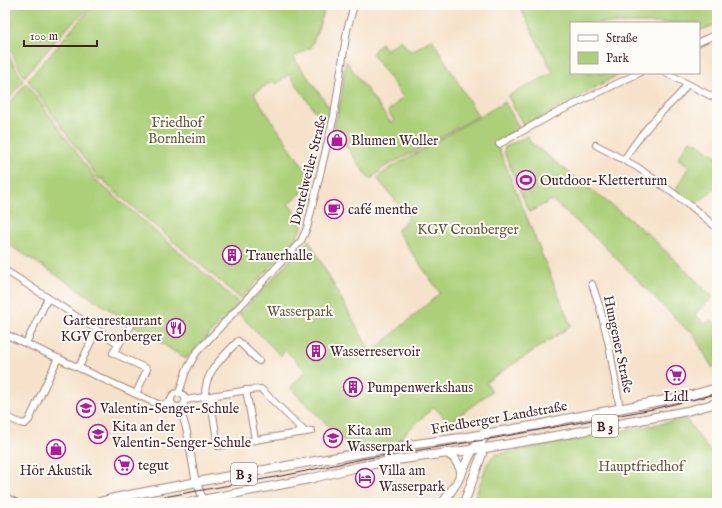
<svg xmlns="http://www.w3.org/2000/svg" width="722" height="508" font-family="'IM FELL English',serif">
  <rect width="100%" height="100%" fill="#fdfcf7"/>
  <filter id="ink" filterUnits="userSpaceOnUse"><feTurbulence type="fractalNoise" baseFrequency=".025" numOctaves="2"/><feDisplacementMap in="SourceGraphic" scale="8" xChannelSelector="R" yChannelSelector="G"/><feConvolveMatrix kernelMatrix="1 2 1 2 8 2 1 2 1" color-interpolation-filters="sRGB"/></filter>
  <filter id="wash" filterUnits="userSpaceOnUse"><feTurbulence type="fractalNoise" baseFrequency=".012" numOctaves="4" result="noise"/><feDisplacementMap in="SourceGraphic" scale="16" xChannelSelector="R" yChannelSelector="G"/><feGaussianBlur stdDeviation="0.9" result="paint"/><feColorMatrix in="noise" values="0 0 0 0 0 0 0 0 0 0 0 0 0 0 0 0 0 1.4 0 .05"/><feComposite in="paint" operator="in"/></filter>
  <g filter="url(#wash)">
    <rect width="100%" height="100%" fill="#f6e2ca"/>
    <g fill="#acd079" stroke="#7b7852">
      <path d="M 5,5 L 92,5 L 66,29 L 24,77 L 5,39 Z"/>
      <path d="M 93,5 L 326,5 L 318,30 L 310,49 L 308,48 L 294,58 L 331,110 L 328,123 L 315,111 L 289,74 L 276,84 L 273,80 L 254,94 L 314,183 L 288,204 L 304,223 L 294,242 L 241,299 L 107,185 L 104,179 L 99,179 L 28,80 Z"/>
      <path d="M 519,5 L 717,5 L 717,24 L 699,31 L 699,23 L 571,23 L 571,73 L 621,73 L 524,127 L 508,96 L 553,73 Z"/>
      <path d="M 432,39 L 478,116 L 416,151 L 384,167 L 370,180 L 334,129 L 341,97 L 346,61 L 391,123 L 394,121 L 388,111 L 403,97 L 372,53 L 381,43 L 386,50 L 401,40 L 411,52 Z"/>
      <path d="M 5,48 L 23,81 L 5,103 Z"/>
      <path d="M 26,83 L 98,182 L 239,303 L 186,359 L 5,242 L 5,109 Z"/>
      <path d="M 505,102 L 519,128 L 496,142 L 571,326 L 486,382 L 492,391 L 449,423 L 434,407 L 401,437 L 402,441 L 353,450 L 290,388 L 306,371 L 285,350 L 281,356 L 239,314 L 309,240 L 371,353 L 440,293 L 397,231 L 409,217 L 377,178 L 387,170 Z"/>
      <path d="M 528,136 L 530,142 L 647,233 L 713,297 L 695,314 L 704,324 L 712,320 L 717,327 L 717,366 L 712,367 L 691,330 L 688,331 L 598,240 L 552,200 L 529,212 L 504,152 L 505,147 Z"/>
      <path d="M 690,140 L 699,144 L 717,157 L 717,187 L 692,207 L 674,193 L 689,166 L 678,158 Z"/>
      <path d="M 686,419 L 713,456 L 717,453 L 717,503 L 473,503 L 487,464 L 494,455 Z"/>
    </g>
  </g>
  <g filter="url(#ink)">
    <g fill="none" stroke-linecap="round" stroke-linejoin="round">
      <defs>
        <g id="minor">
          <path d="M 699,42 L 717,34"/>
          <path d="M 666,73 L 717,99"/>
          <path d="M 499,144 L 550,116 L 639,73"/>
          <path d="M 596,145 L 637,167 L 691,206 L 717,228"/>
          <path d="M 624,160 C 634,144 645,129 658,116 C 668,105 680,97 687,84"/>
          <path d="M 5,270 L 119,344 L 113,353 L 147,369 L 136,394"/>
          <path d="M 592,284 L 600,308 L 609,345 L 620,409"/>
          <path d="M 5,334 L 160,405 L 171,402"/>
          <path d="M 26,343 L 48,298"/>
          <path d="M 119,344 L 132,324"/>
          <path d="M 79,367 L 97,329"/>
          <path d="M 246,390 L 255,439"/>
          <circle cx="178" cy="400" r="7"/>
          <path d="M 179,393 L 186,371 L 196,353 L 301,241 L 307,228 L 334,116 L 347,30 L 354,5"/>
          <path d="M 210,396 L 218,446 L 312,431"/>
          <path d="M 205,397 C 204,372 222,358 238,341 L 259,361"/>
          <path d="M 185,400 L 249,390 L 261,389 L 305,432"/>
          <path d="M 180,407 L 187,432 L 195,478 L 203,499"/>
          <path d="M 5,416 L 20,423 L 25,424 L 29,420 L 58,358"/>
        </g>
        <g id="major">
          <path d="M 446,453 C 455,456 458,464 462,472"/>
          <path d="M 5,498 L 15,503"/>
          <path d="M 96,503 L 114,498 L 213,479 L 401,446 L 461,438 L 538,425 L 565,419 L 692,395 L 717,388"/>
          <path d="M 187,503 L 309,479 L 357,467 L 396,460 L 492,447 L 572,433 L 687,411 L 717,403"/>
          <path d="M 443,503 L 457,482 L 473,449 L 489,433"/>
          <path d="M 464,503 L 482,454 L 481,443"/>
        </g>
      </defs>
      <use href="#minor" stroke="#a0807a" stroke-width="8"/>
      <use href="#major" stroke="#a0807a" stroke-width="10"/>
      <use href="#minor" stroke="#fff" stroke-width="6"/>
      <use href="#major" stroke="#fff" stroke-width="8"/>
      <path stroke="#4a1f2b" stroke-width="1" d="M 130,503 L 292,474 L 362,459 L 490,439 L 653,409 L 717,394"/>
    </g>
  </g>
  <defs>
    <symbol id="shop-ring" viewBox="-11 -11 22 22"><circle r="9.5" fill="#fdfcf7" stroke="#b5179e" stroke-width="1.5"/><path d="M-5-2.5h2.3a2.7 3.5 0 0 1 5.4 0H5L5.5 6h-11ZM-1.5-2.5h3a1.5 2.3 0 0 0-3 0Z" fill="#b5179e"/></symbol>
    <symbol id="stadium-ring" viewBox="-11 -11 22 22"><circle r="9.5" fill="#fdfcf7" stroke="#b5179e" stroke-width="1.5"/><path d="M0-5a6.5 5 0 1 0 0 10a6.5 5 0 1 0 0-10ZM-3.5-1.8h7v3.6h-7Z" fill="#b5179e"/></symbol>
    <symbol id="cafe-ring" viewBox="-11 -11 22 22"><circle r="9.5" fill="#fdfcf7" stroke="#b5179e" stroke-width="1.5"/><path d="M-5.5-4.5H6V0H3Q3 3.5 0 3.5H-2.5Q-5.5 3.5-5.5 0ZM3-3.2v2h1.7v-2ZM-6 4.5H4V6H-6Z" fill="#b5179e"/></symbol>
    <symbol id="building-ring" viewBox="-11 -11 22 22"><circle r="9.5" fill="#fdfcf7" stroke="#b5179e" stroke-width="1.5"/><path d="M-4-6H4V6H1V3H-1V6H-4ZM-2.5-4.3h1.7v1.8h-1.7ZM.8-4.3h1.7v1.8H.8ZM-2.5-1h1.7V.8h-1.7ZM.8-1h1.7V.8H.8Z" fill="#b5179e"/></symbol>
    <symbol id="restaurant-ring" viewBox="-11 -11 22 22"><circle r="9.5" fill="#fdfcf7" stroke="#b5179e" stroke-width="1.5"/><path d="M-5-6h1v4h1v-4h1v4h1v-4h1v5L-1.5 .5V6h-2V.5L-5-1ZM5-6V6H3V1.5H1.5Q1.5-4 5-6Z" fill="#b5179e"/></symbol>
    <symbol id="supermarket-ring" viewBox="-11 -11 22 22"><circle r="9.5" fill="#fdfcf7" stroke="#b5179e" stroke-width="1.5"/><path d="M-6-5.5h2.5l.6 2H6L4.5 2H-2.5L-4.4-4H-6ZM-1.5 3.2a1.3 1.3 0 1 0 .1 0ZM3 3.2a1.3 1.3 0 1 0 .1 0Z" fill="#b5179e"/></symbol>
    <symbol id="school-ring" viewBox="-11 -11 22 22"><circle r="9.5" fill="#fdfcf7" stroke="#b5179e" stroke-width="1.5"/><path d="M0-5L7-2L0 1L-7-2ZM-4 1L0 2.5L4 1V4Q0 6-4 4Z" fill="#b5179e"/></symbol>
    <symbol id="hotel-ring" viewBox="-11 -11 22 22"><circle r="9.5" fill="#fdfcf7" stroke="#b5179e" stroke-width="1.5"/><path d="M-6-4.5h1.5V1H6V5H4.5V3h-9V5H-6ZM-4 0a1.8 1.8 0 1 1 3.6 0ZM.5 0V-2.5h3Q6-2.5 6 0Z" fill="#b5179e"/></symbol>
  </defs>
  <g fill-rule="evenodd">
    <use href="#shop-ring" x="326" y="129" width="22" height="22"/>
    <use href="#stadium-ring" x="515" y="169" width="22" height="22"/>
    <use href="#cafe-ring" x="323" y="198" width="22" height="22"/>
    <use href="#building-ring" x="221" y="244" width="22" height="22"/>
    <use href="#restaurant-ring" x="165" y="317" width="22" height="22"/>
    <use href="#building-ring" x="305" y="340" width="22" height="22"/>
    <use href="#supermarket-ring" x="665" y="364" width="22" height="22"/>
    <use href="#building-ring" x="342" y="376" width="22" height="22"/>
    <use href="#school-ring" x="75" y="397" width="22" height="22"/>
    <use href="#school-ring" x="87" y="423" width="22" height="22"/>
    <use href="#school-ring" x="322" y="427" width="22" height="22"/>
    <use href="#shop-ring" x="45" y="438" width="22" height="22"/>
    <use href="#supermarket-ring" x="113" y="454" width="22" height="22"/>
    <use href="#hotel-ring" x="354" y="467" width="22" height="22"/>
  </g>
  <g text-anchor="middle" stroke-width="4" stroke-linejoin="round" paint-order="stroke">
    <g fill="#fdfcf7" stroke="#806168" stroke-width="1">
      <rect x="592" y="415" width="26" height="22" rx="3"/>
      <rect x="231" y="463" width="26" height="22" rx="3"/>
    </g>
    <g font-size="13" font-weight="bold" fill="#4a1f2b">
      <text x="605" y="431">B 3</text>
      <text x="244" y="479">B 3</text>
    </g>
    <g font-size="14" fill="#675442" stroke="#fdfcf7">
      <text x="177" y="127">Friedhof<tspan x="177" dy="16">Bornheim</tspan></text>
      <text x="468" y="234">KGV Cronberger</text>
      <text x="300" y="316">Wasserpark</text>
      <text x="641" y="471">Hauptfriedhof</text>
    </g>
    <g font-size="14" fill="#4a1f2b" stroke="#fdfcf7" text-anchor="start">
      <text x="351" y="145">Blumen Woller</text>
      <text x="540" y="185">Outdoor-Kletterturm</text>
      <text x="348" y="214">café menthe</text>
      <text x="246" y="260">Trauerhalle</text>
      <text x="162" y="325" text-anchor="end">Gartenrestaurant<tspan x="162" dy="16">KGV Cronberger</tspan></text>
      <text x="330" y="356">Wasserreservoir</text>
      <text x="367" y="392">Pumpenwerkshaus</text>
      <text x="676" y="401" text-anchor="middle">Lidl</text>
      <text x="100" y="413">Valentin-Senger-Schule</text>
      <text x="112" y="431">Kita an der<tspan x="112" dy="16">Valentin-Senger-Schule</tspan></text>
      <text x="347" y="435">Kita am<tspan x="347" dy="16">Wasserpark</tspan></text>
      <text x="138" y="470">tegut</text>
      <text x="56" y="475" text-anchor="middle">Hör Akustik</text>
      <text x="379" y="475">Villa am<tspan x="379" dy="16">Wasserpark</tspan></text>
    </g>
    <g font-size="14" fill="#4a1f2b" stroke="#fdfcf7">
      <text transform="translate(308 170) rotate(-76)" y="5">Dortelweiler Straße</text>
      <text transform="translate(619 344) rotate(78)" y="5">Hungener Straße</text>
      <text transform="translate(499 417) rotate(-10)" y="5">Friedberger Landstraße</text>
    </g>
  </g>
  <rect width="722" height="508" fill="none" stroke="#fdfcf7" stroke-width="20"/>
  <rect x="570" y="22" width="130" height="52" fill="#fdfcf7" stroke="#b5a4a5"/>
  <rect x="578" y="35" width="20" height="6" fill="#ffffff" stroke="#b5a4a5"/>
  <text x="606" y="42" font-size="12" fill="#4a1f2b">Straße</text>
  <rect x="578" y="52" width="20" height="12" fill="#acd079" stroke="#b5a4a5"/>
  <text x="606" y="62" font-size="12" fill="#4a1f2b">Park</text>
  <path d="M24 40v6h73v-6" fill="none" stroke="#4a1f2b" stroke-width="2"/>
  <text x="30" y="40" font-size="12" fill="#4a1f2b" stroke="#fdfcf7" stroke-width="3" paint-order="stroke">100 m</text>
</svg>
